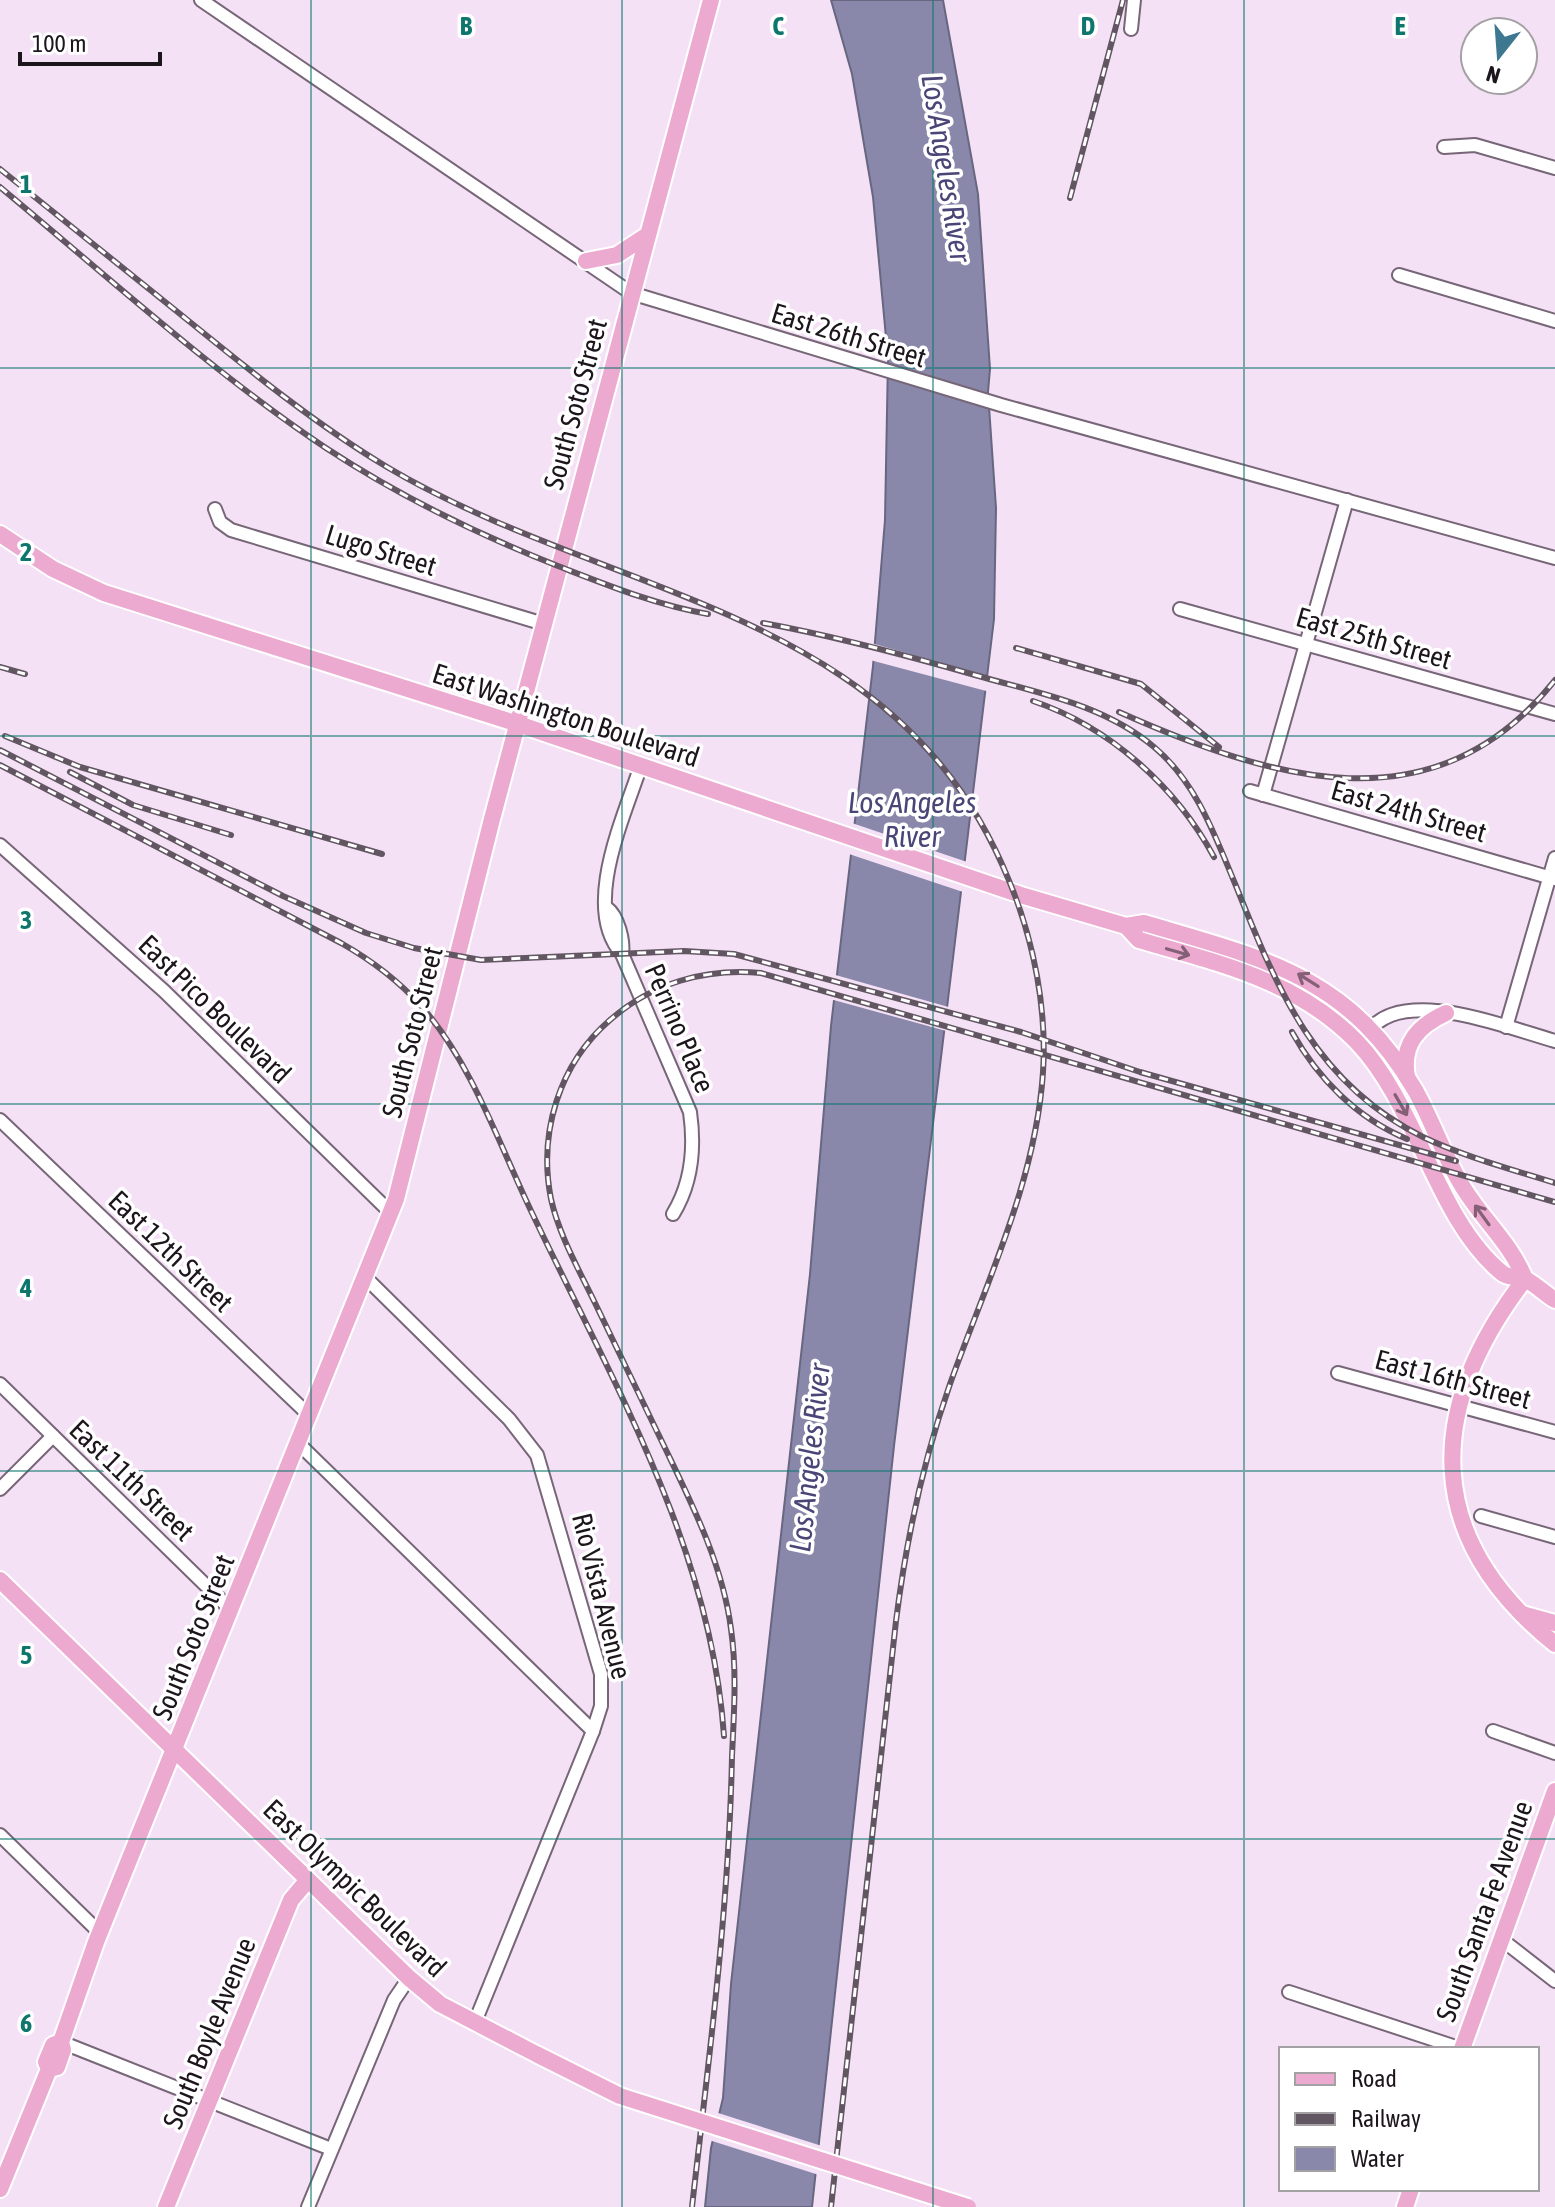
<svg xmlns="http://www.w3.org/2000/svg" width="1555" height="2207" font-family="'Asap Condensed',sans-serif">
  <rect width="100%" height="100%" fill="#f5e1f5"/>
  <path fill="#8988ab" stroke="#686680" stroke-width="2" d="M 831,0 L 943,0 L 978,194 L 990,369 L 988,392 L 996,508 L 994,619 L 894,1446 L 812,2207 L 705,2207 L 711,2148 L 723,2098 L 731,1984 L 810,1274 L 831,1026 L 873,666 L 885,520 L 888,359 L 873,197 L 852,74 Z"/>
  <g fill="#f5e1f5">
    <path d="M 871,643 L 991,677 L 990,692 L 870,660 Z"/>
    <path d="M 849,822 L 970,863 L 966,893 L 846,853 Z"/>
    <path d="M 832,974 L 952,1008 L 950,1032 L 830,999 Z"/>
    <path d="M 715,2112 L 822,2146 L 819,2175 L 709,2140 Z"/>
  </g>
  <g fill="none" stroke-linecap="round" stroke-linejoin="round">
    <defs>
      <g id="minor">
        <path d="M 201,0 L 631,293 L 1001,405 L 1555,558"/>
        <path d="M 1131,29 L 1134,0"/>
        <path d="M 1444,147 L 1475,145 L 1555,168"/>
        <path d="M 1399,275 L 1555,321"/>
        <path d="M 215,509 L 220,522 L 231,530 L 544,624"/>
        <path d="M 1180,609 L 1555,714"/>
        <path d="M 641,765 C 624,817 581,908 622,954 L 690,1112 C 695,1147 692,1183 673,1214"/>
        <path d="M 1250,791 L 1555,879"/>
        <path d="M 1263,795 L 1347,500"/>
        <path d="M 0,845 L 164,991 L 391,1213"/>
        <path d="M 607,908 C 618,916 624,941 622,954"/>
        <path d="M 1506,1027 L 1555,858"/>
        <path d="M 1356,1041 C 1366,1032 1377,1020 1391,1015 C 1437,999 1509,1028 1555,1041"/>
        <path d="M 0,1120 L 310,1416"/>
        <path d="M 365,1277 L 509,1419 L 537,1455 L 601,1674 L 601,1706 L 593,1731 L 475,2022"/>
        <path d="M 1338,1373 L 1555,1432"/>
        <path d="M 0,1384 L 231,1610"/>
        <path d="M 299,1444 L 593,1731"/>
        <path d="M 0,1489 L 53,1436"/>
        <path d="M 1481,1516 L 1555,1537"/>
        <path d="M 1493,1731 L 1555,1753"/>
        <path d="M 0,1835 L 100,1933"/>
        <path d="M 1501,1939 L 1555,1981"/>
        <path d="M 1289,1992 L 1462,2049"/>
        <path d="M 61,2042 L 331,2149"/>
        <path d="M 308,2207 L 394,2000 L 409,1978"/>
      </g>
      <g id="major">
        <path d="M 586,261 L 617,255 L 646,236"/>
        <path d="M 0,534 L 53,569 L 104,593 L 518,724 L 1024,896 L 1126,926 L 1144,923 C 1262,958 1348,975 1415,1090 C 1432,1120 1443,1154 1461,1184 C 1480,1217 1511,1243 1525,1279"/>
        <path d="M 1126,926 L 1139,940 C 1218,963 1297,980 1357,1042 C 1418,1106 1436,1219 1502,1273 C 1508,1278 1517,1276 1525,1279 C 1535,1284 1545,1294 1555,1300"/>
        <path d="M 1407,1077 C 1401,1044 1418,1026 1446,1013"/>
        <path d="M 1525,1279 C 1425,1409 1422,1537 1555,1644"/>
        <path d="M 0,1580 L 409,1978 L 440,2004 L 538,2055"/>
        <path d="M 1522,1614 L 1555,1623"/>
        <path d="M 1462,2049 L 1555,1791"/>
        <path d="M 49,2069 L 57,2067 L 63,2050 L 61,2042 L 96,1942 L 396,1199 L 492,819 L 711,0"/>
        <path d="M 0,2189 L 49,2069 L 46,2062 L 53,2045 L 61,2042"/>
        <path d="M 166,2207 L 291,1900 L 307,1881"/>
        <path d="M 1405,2207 L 1411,2189"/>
      </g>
    </defs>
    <use href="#minor" stroke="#767" stroke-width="16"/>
    <use href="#major" stroke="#fff" stroke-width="20"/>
    <use href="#minor" stroke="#fff" stroke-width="12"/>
    <use href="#major" stroke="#edaad1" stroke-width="16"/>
    <defs>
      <g id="rail">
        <path d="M 0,169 C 63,220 127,271 190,322 C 254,374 317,425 387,467 C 613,601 899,605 1010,883 C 1034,942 1047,1009 1043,1072 C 1036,1181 986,1283 950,1384 C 923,1461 906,1541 896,1621 L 831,2207"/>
        <path d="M 0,187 C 106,275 212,372 326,448 C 399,496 477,534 558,566 C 607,585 656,605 708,614"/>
        <path d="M 1070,198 L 1123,0"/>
        <path d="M 763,623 C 835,636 905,655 975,675 C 1037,693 1103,704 1154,747 C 1197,783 1215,836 1236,886 C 1278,991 1316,1084 1423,1137 C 1465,1157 1511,1169 1555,1183"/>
        <path d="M 1016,648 L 1141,684 L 1219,747"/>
        <path d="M 0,667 L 25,674"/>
        <path d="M 1033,701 C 1110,727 1176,787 1214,857"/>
        <path d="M 1119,712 C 1270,779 1435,832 1555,680"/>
        <path d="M 5,736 L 80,767 L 382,854"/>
        <path d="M 0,750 L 283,896 L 366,933 L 414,948 L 481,960 L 684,951 L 734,954 L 1021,1032 L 1140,1072 L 1456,1161"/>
        <path d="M 0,765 L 341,943 C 371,960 399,981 422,1007 C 473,1065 500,1147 533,1215 C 613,1383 711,1547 724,1736"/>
        <path d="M 70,772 L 133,805 L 231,835"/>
        <path d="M 1292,1032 C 1318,1079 1357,1118 1407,1139"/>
        <path d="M 692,2207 C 709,2057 729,1907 732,1756 C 734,1713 737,1671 731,1629 C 723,1566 693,1506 666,1450 C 642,1401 619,1352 595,1303 C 579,1270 559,1235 551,1199 C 538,1133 559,1064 610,1020 C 652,983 705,968 761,973 L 1555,1202"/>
      </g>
    </defs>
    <use href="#rail" stroke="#615661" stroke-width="6"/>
    <use href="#rail" stroke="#fff" stroke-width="3" stroke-dasharray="9" stroke-linecap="butt"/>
    <defs>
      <path id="major-bridge" d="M 538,2055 L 620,2096 L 968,2207"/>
    </defs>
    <use href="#major-bridge" stroke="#fff" stroke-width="20" stroke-linecap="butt"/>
    <use href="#major-bridge" stroke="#edaad1" stroke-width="16"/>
  </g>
  <defs><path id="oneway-shaft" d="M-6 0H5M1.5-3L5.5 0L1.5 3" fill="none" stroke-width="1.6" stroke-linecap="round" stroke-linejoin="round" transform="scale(2)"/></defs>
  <g stroke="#846076">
    <use href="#oneway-shaft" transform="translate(1178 952) rotate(16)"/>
    <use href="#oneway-shaft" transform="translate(1308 980) rotate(-148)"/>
    <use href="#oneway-shaft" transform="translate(1401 1105) rotate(60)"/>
    <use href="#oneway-shaft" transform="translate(1482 1215) rotate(-126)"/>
  </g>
  <path fill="none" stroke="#0f766e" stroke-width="2" stroke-opacity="0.55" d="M 311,0 L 311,2207M 622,0 L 622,2207M 933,0 L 933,2207M 1244,0 L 1244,2207M 0,368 L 1555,368M 0,736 L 1555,736M 0,1104 L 1555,1104M 0,1471 L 1555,1471M 0,1839 L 1555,1839"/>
  <g text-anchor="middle" stroke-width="7" stroke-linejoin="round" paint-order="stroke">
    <g font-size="28" fill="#1c151c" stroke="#fff">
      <text transform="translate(849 335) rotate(17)" y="10">East 26th Street</text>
      <text transform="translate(575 404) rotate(-75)" y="10">South Soto Street</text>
      <text transform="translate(381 550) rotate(17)" y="10">Lugo Street</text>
      <text transform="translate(1374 638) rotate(16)" y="10">East 25th Street</text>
      <text transform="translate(566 715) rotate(18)" y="10">East Washington Boulevard</text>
      <text transform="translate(1409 811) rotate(16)" y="10">East 24th Street</text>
      <text transform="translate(215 1009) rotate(44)" y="10">East Pico Boulevard</text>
      <text transform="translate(680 1028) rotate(67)" y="10">Perrino Place</text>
      <text transform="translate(412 1032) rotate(-76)" y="10">South Soto Street</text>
      <text transform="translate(171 1251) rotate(44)" y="10">East 12th Street</text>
      <text transform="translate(1453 1379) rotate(15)" y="10">East 16th Street</text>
      <text transform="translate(132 1480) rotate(44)" y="10">East 11th Street</text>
      <text transform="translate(602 1596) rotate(76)" y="10">Rio Vista Avenue</text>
      <text transform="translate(193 1637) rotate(-68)" y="10">South Soto Street</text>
      <text transform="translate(355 1888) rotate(44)" y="10">East Olympic Boulevard</text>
      <text transform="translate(1484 1911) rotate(-70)" y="10">South Santa Fe Avenue</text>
      <text transform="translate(209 2033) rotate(-68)" y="10">South Boyle Avenue</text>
    </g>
    <g font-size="30" font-style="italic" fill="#494577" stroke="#fff">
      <text transform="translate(946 168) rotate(81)" y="10">Los Angeles River</text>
      <text x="912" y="813">Los Angeles<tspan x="912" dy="34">River</tspan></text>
      <text transform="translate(810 1458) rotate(-84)" y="10">Los Angeles River</text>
    </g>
  </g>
  <g font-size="26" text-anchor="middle" font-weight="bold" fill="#0f766e" stroke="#fff" stroke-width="7" stroke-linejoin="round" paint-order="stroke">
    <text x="466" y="35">B</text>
    <text x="778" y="35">C</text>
    <text x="1088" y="35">D</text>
    <text x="1400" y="35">E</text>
    <text x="26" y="193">1</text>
    <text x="26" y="561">2</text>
    <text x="26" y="929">3</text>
    <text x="26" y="1297">4</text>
    <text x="26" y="1664">5</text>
    <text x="26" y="2032">6</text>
  </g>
  <rect x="1279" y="2047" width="260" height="144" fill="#ffffff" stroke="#a4a1a4" stroke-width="2"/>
  <rect x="1295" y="2073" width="40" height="12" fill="#edaad1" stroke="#a4a1a4" stroke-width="2"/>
  <text x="1351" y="2087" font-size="24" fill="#1c151c">Road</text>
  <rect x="1295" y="2113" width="40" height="12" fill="#615661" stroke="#a4a1a4" stroke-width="2"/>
  <text x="1351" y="2127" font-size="24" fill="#1c151c">Railway</text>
  <rect x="1295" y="2147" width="40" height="24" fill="#8988ab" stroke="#a4a1a4" stroke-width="2"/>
  <text x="1351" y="2167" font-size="24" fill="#1c151c">Water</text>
  <g transform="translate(1499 56) rotate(197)"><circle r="38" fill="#ffffff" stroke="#a4a1a4" stroke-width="2"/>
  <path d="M0-6L14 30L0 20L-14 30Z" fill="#3d7890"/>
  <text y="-12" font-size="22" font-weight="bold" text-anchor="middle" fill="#1c151c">N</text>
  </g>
  <path d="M20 52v12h140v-12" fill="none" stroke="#1c151c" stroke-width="4"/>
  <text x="32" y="52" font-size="24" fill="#1c151c" stroke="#ffffff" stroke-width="6" paint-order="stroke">100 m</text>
</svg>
